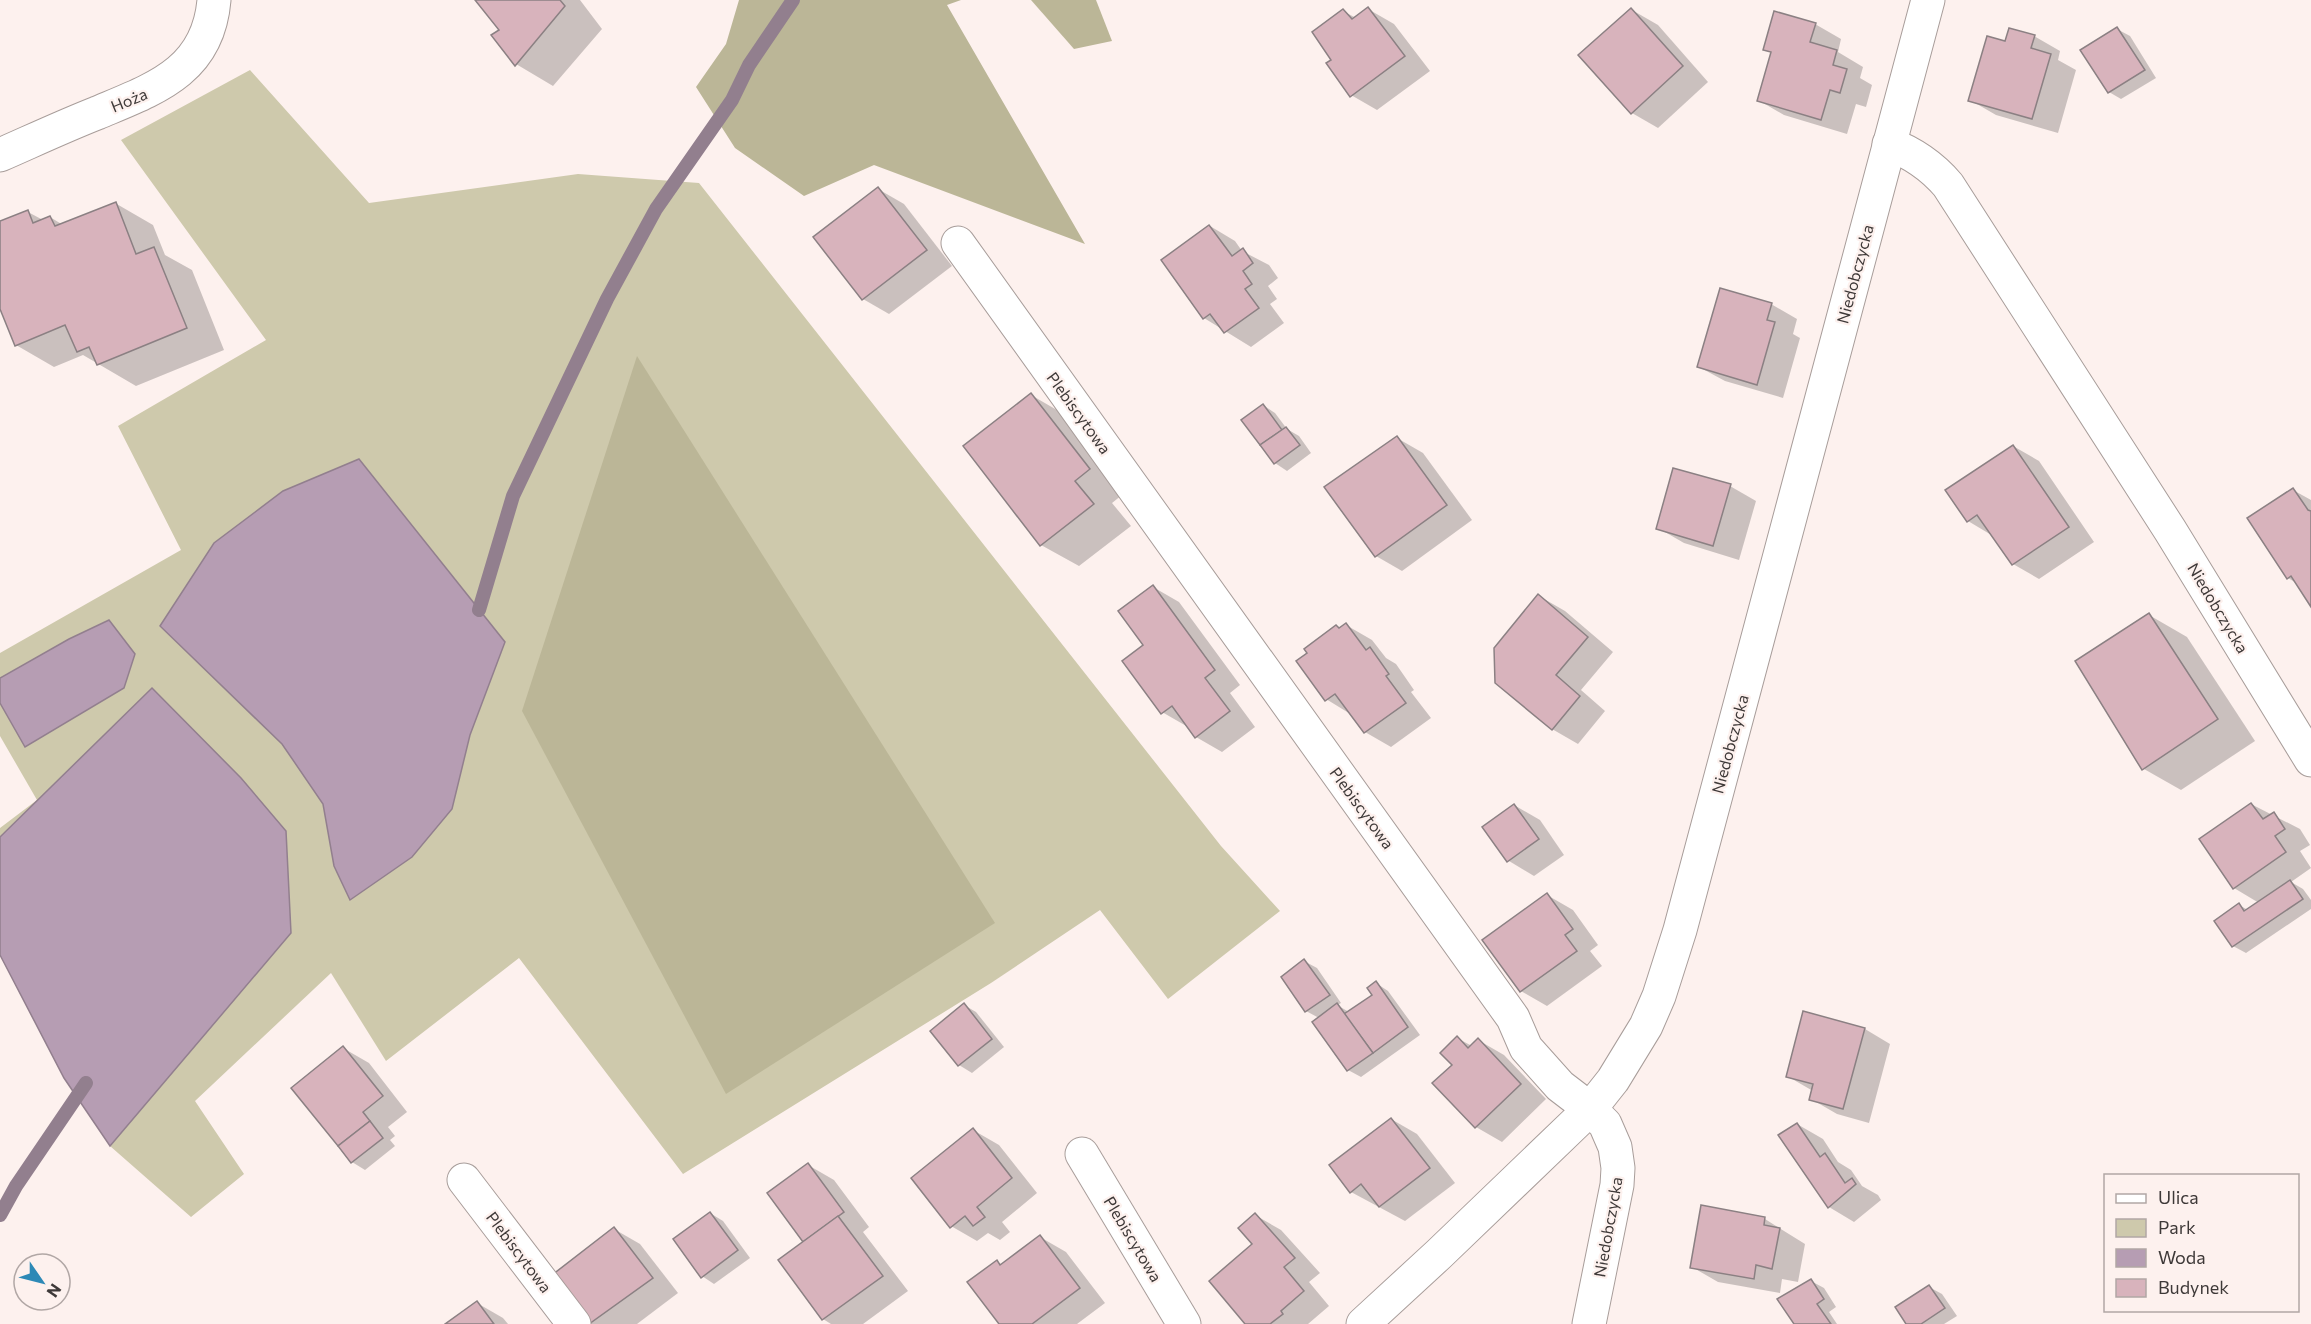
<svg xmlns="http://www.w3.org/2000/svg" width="2311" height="1324" font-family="Commissioner,sans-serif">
  <rect width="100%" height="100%" fill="#fdf1ee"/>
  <path fill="#cec9ac" d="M 250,70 L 369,203 L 578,174 L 699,183 L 1221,846 L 1280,911 L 1168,999 L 1100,910 L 991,983 L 683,1174 L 519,958 L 386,1061 L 331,973 L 195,1101 L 244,1174 L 191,1217 L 110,1146 L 64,1078 L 0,955 L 0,828 L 37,800 L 0,736 L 0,653 L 181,550 L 118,426 L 266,340 L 121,140 Z"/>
  <g fill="#bbb697">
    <path d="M 739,0 L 961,0 L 947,5 L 1085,244 L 874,165 L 804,196 L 735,148 L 696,87 L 726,44 Z"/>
    <path d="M 1031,0 L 1096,0 L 1112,41 L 1074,49 Z"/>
    <path d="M 637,356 L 995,923 L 726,1094 L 522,711 Z"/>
  </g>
  <g fill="#b69db3" stroke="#927f8e" stroke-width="1.5">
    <path d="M 359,459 L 505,642 L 470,735 L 452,809 L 412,857 L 350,900 L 334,866 L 323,804 L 282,744 L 160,626 L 214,543 L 283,491 Z"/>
    <path d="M 109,620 L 135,654 L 124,688 L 25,747 L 0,703 L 0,678 L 69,639 Z"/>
    <path d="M 152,688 L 241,778 L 286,831 L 291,933 L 110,1146 L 64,1078 L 0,955 L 0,837 Z"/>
  </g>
  <g fill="#0003">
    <path d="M 477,0 L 580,0 L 602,29 L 553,86 L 516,64 L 501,31 Z"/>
    <path d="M 1368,9 L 1394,24 L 1430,71 L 1377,110 L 1351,95 L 1334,60 L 1343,11 L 1356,18 Z"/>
    <path d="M 1632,10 L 1658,25 L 1708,82 L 1658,128 L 1632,113 Z"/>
    <path d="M 1815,24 L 1841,39 L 1838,52 L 1863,67 L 1860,78 L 1872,85 L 1866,107 L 1856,104 L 1847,134 L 1784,115 L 1758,100 L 1772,53 L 1765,49 Z"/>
    <path d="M 2117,29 L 2130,36 L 2156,78 L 2121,99 L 2109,92 Z"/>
    <path d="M 2034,36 L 2060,51 L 2058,60 L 2076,70 L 2058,133 L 1996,115 L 1970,100 L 2006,43 Z"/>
    <path d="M 878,189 L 904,204 L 952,266 L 889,314 L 863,299 Z"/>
    <path d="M 115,203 L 153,225 L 165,255 L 192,270 L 224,350 L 136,386 L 83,355 L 54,367 L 16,345 L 0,305 L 0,223 L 28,212 L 43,220 L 50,217 L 63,225 Z"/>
    <path d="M 1210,226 L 1235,241 L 1242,251 L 1269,265 L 1278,278 L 1268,286 L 1277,299 L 1270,304 L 1284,323 L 1251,347 L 1204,318 L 1163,260 Z"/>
    <path d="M 1771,304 L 1797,319 L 1793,334 L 1800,338 L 1783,398 L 1725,381 L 1699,367 Z"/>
    <path d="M 1031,395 L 1069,417 L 1127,491 L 1112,503 L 1131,526 L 1079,566 L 1041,545 Z"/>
    <path d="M 1263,405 L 1275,413 L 1287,429 L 1299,436 L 1311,453 L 1287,471 L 1275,463 Z"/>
    <path d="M 1397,438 L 1423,453 L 1472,520 L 1402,571 L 1376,556 Z"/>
    <path d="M 2013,446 L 2039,461 L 2094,542 L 2039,579 L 2013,564 L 1993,536 L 1968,521 Z"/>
    <path d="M 1730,486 L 1756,501 L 1739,560 L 1684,543 L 1658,528 Z"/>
    <path d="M 2293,490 L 2311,500 L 2311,604 L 2298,584 L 2288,578 Z"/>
    <path d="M 1153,587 L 1179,602 L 1240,685 L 1230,693 L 1255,727 L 1222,752 L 1196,737 L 1188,727 L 1162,712 L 1146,645 Z"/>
    <path d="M 1539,596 L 1565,611 L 1613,652 L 1581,690 L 1605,711 L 1578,744 L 1552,729 Z"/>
    <path d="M 2149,615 L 2187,637 L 2255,741 L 2181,790 L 2144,769 Z"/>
    <path d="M 1346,625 L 1372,640 L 1386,658 L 1396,664 L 1414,690 L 1411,692 L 1431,718 L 1391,747 L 1365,732 L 1352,715 L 1326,699 L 1341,629 Z"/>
    <path d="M 2251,804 L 2300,829 L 2310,845 L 2300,851 L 2311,868 L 2291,882 L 2303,889 L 2311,900 L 2311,909 L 2246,953 L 2233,946 L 2239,905 L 2248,910 L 2259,903 L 2234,888 Z"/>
    <path d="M 1514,805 L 1540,820 L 1564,855 L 1534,876 L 1509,861 Z"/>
    <path d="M 1547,895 L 1573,910 L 1598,945 L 1590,951 L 1602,966 L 1547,1006 L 1521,991 Z"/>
    <path d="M 1304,961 L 1317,968 L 1341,1003 L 1337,1005 L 1349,1012 L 1374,995 L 1376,983 L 1388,991 L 1420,1035 L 1361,1077 L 1348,1070 L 1319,1018 L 1306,1011 Z"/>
    <path d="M 964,1005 L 976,1012 L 1004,1047 L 972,1073 L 959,1065 L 932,1031 Z"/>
    <path d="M 1865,1029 L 1890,1044 L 1869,1123 L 1837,1114 L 1811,1099 L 1813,1091 L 1787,1076 Z"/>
    <path d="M 1457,1038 L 1472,1046 L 1478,1040 L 1504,1055 L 1546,1099 L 1502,1142 L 1476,1127 L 1454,1065 Z"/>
    <path d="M 343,1048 L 369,1063 L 407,1112 L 388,1127 L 395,1136 L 390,1140 L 395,1146 L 365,1170 L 352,1162 L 293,1088 Z"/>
    <path d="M 1391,1119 L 1417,1134 L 1455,1183 L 1405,1221 L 1351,1192 Z"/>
    <path d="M 1797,1124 L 1823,1139 L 1838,1162 L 1851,1170 L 1862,1186 L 1878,1195 L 1881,1200 L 1854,1222 L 1829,1207 Z"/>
    <path d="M 973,1130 L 999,1145 L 1037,1193 L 1002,1222 L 1010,1232 L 1000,1240 L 988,1233 L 977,1241 L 951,1226 Z"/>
    <path d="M 808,1165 L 834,1180 L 869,1227 L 863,1232 L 908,1291 L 863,1324 L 831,1324 L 823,1319 L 805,1242 Z"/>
    <path d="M 710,1213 L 723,1221 L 750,1258 L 714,1284 L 702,1276 Z"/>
    <path d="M 1255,1215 L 1281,1230 L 1320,1273 L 1309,1282 L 1329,1306 L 1308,1324 L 1247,1324 Z"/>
    <path d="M 1765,1219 L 1805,1244 L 1798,1282 L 1782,1279 L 1780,1293 L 1718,1282 L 1692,1267 Z"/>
    <path d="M 614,1229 L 640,1244 L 678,1293 L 637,1324 L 591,1324 L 554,1275 Z"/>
    <path d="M 1040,1237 L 1066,1252 L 1105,1303 L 1077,1324 L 1001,1324 L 997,1262 L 1003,1265 Z"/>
    <path d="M 1811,1281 L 1824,1288 L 1836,1307 L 1829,1312 L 1837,1324 L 1796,1324 Z"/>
    <path d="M 1929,1287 L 1942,1294 L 1957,1316 L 1944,1324 L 1908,1324 Z"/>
    <path d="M 477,1303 L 503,1318 L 508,1324 L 448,1324 Z"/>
  </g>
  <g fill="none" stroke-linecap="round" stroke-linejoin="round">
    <g stroke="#927f8e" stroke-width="14">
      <path d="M 479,610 L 513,496 L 607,299 L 656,209 L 732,100 L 749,65 L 793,0"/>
      <path d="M 0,1215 L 16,1186 L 86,1083"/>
    </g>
  </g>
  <g fill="#d8b3bc" stroke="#8b8083" stroke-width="1.5">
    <path d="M 475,0 L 560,0 L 565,6 L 515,66 L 491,35 L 499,30 Z"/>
    <path d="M 1368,7 L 1405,56 L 1350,97 L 1326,63 L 1331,60 L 1312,32 L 1343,9 L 1352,19 Z"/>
    <path d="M 1631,8 L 1683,66 L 1631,114 L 1578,55 Z"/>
    <path d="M 1774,11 L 1816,23 L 1810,42 L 1837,50 L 1833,65 L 1847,69 L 1840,93 L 1830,90 L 1821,120 L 1757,101 L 1771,52 L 1763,50 Z"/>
    <path d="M 2117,27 L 2145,70 L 2108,93 L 2080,50 Z"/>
    <path d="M 2009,28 L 2035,35 L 2031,48 L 2051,54 L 2032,119 L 1968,101 L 1987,36 L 2005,41 Z"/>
    <path d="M 878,187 L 927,250 L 862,300 L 813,237 Z"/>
    <path d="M 116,202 L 136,254 L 154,247 L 187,328 L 97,365 L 89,347 L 77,352 L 65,325 L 15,346 L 0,309 L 0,221 L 28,210 L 33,223 L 50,216 L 55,226 Z"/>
    <path d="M 1209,225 L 1232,256 L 1243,248 L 1253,263 L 1243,271 L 1252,284 L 1245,289 L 1259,308 L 1224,333 L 1210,314 L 1203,319 L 1161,260 Z"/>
    <path d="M 1720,288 L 1772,303 L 1767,320 L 1775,322 L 1757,385 L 1697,367 Z"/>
    <path d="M 1031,393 L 1090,469 L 1075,481 L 1094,504 L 1040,546 L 963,446 Z"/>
    <path d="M 1263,404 L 1282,430 L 1260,445 L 1241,420 Z"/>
    <path d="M 1286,427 L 1300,445 L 1274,464 L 1260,445 Z"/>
    <path d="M 1397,436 L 1447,505 L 1375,557 L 1324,487 Z"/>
    <path d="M 2013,445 L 2069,527 L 2012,565 L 1977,515 L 1967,522 L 1945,490 Z"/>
    <path d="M 1673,468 L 1731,484 L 1713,546 L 1656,529 Z"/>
    <path d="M 2293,488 L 2308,510 L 2311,511 L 2311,607 L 2291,576 L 2287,579 L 2247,518 Z"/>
    <path d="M 1153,585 L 1215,670 L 1205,678 L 1230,711 L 1195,738 L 1172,706 L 1161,714 L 1122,661 L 1143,645 L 1118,611 Z"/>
    <path d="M 1538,594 L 1588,637 L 1556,675 L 1580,696 L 1552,730 L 1495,683 L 1494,648 Z"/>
    <path d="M 2149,613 L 2218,719 L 2142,770 L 2075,661 Z"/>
    <path d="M 1346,623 L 1366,650 L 1370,647 L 1389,674 L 1386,676 L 1406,703 L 1364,733 L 1335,694 L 1325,701 L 1296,661 L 1307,653 L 1304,649 L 1336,625 L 1339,628 Z"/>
    <path d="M 2251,803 L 2263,819 L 2274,812 L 2285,829 L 2275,836 L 2286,852 L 2233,889 L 2199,839 Z"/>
    <path d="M 1514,804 L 1539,839 L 1507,862 L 1482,827 Z"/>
    <path d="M 2290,880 L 2303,899 L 2232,947 L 2214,921 L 2239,903 L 2244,911 Z"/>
    <path d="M 1547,893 L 1573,929 L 1565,935 L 1577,951 L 1520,992 L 1482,940 Z"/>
    <path d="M 1304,959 L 1330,995 L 1305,1012 L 1281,977 Z"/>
    <path d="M 1376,981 L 1408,1027 L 1373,1053 L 1344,1014 L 1372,995 L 1367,988 Z"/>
    <path d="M 964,1003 L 992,1039 L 958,1066 L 930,1031 Z"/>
    <path d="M 1337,1003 L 1373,1053 L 1347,1071 L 1312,1022 Z"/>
    <path d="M 1803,1011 L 1865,1028 L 1843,1109 L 1809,1100 L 1813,1084 L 1786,1077 Z"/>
    <path d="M 1457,1036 L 1468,1048 L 1478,1038 L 1521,1084 L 1475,1128 L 1432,1083 L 1452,1065 L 1440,1053 Z"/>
    <path d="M 343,1046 L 383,1096 L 363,1112 L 370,1121 L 338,1146 L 291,1088 Z"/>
    <path d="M 1391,1118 L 1430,1168 L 1379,1207 L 1361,1184 L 1350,1193 L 1329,1165 Z"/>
    <path d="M 370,1121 L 383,1138 L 351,1163 L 338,1146 Z"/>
    <path d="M 1797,1123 L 1820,1157 L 1825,1153 L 1845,1183 L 1852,1178 L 1856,1184 L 1828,1208 L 1778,1135 Z"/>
    <path d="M 973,1128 L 1012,1178 L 977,1207 L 985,1217 L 973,1226 L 965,1216 L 950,1228 L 911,1178 Z"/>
    <path d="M 808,1163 L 844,1212 L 803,1242 L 767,1193 Z"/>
    <path d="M 1701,1205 L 1765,1217 L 1764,1225 L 1780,1228 L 1772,1269 L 1756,1265 L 1754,1279 L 1690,1268 Z"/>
    <path d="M 710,1212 L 738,1250 L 701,1278 L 673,1239 Z"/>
    <path d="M 1255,1213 L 1295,1258 L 1284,1267 L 1304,1291 L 1281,1311 L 1283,1314 L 1270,1324 L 1245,1324 L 1209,1281 L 1252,1244 L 1238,1228 Z"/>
    <path d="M 838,1216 L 883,1276 L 822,1320 L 778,1260 Z"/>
    <path d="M 614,1227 L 653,1278 L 589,1324 L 552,1275 Z"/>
    <path d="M 1040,1235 L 1080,1288 L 1032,1324 L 999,1324 L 967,1282 L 997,1260 L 1000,1265 Z"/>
    <path d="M 1811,1279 L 1824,1299 L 1817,1304 L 1831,1324 L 1794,1324 L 1777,1299 Z"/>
    <path d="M 1929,1285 L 1945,1308 L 1921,1324 L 1906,1324 L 1895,1307 Z"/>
    <path d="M 477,1301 L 494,1324 L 445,1324 Z"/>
  </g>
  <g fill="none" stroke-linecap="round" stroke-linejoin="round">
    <defs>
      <g id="minor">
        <path d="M 1889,144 C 1913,153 1931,165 1948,185 L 2170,530 L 2311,760"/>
        <path d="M 0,155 C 32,141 64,126 97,113 C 154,89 208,72 214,0"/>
        <path d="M 958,243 L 1513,1018 L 1526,1048 L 1560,1086 L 1590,1109 L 1605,1124 L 1615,1147 L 1618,1168 L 1617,1185 L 1589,1324"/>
        <path d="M 1082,1154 L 1184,1324"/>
        <path d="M 464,1180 L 574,1324"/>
        <path d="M 1363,1324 L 1439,1254 L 1590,1109 L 1613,1080 L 1646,1026 L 1659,996 L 1680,930 L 1928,0"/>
      </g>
    </defs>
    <use href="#minor" stroke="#a89d9a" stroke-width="35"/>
    <use href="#minor" stroke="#fff" stroke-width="33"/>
  </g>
  <g text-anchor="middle" stroke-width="4.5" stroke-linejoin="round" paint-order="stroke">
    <g font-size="16" fill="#3e3938" stroke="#fdf1ee">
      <text transform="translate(129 100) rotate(-22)" y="6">Hoża</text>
      <text transform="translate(1855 274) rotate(-75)" y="6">Niedobczycka</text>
      <text transform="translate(1079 413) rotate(54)" y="6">Plebiscytowa</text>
      <text transform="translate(2218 608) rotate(59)" y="6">Niedobczycka</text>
      <text transform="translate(1730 744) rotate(-75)" y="6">Niedobczycka</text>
      <text transform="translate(1362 808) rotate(54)" y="6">Plebiscytowa</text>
      <text transform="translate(1608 1227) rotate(-80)" y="6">Niedobczycka</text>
      <text transform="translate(1133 1239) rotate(59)" y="6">Plebiscytowa</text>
      <text transform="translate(519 1252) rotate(53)" y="6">Plebiscytowa</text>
    </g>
  </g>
  <rect x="2104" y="1174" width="195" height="138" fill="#fdf1ee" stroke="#b1a7a5" stroke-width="1.5"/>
  <rect x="2116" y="1194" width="30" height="9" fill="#ffffff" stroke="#b1a7a5" stroke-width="1.5"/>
  <text x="2158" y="1204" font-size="18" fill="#3e3938">Ulica</text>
  <rect x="2116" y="1219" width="30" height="18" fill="#cec9ac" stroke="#b1a7a5" stroke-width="1.5"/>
  <text x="2158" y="1234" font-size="18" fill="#3e3938">Park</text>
  <rect x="2116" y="1249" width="30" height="18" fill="#b69db3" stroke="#b1a7a5" stroke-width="1.5"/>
  <text x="2158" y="1264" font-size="18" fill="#3e3938">Woda</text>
  <rect x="2116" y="1279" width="30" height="18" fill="#d8b3bc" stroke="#b1a7a5" stroke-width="1.5"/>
  <text x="2158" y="1294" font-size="18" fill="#3e3938">Budynek</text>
  <g transform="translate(42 1282) rotate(125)"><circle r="28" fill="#fdf1ee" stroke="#b1a7a5" stroke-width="1.5"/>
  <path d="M0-4.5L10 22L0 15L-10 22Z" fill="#2d89b6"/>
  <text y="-9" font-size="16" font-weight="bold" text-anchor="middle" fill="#3e3938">N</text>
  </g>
</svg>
